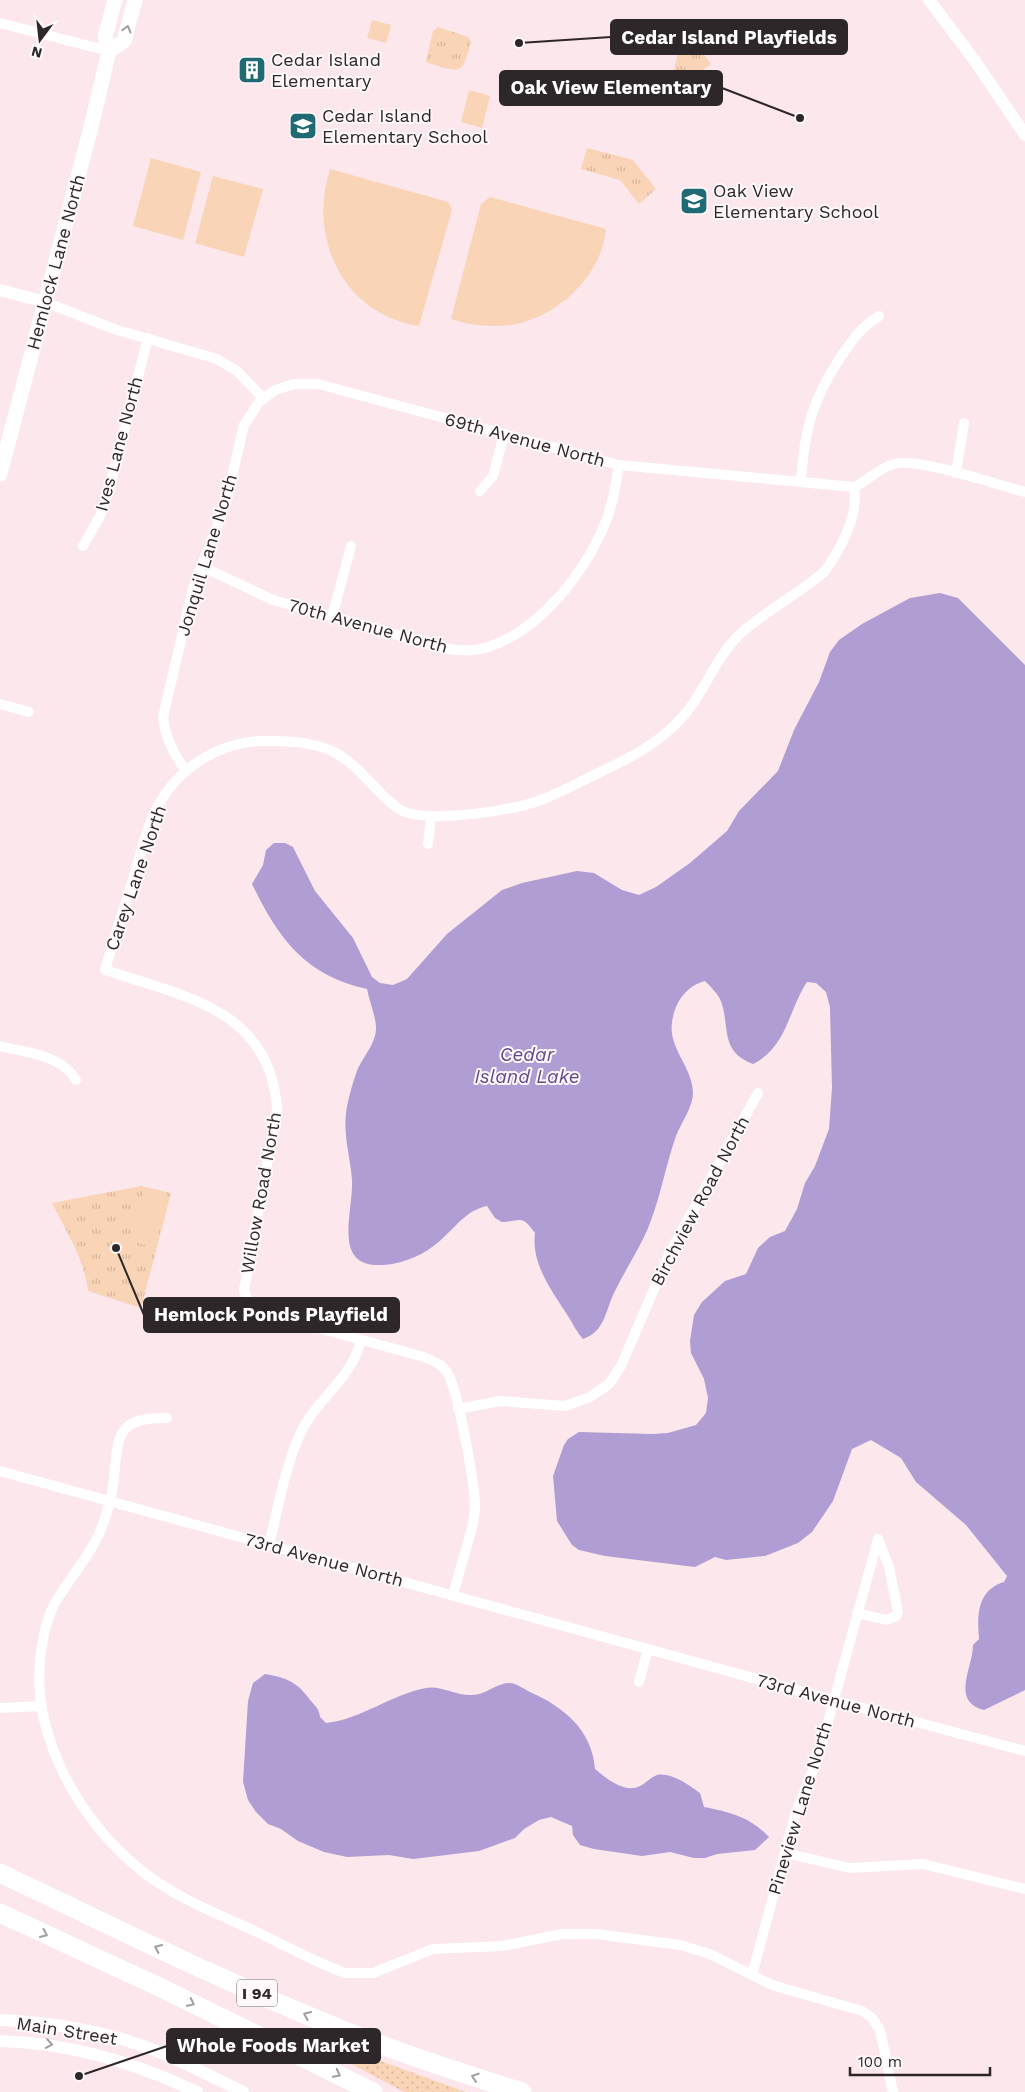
<svg xmlns="http://www.w3.org/2000/svg" width="1025" height="2092" font-family="'Work Sans',sans-serif">
  <defs>
    <pattern id="grass-dots" width="8" height="8" patternUnits="userSpaceOnUse" patternTransform="scale(1.25)"><rect width="8" height="8" fill="#f9d4b6"/><path d="M2 2h.1M6 6h.1" fill="none" stroke="#d6b69c" stroke-width="1.8" stroke-linecap="round"/></pattern>
    <pattern id="park-tufts" width="24" height="20" patternUnits="userSpaceOnUse" patternTransform="scale(1.25)"><rect width="24" height="20" fill="#f9d4b6"/><path d="M3 7l-1-3M5 7V3M7 7l1-3M15 17l-1-3M17 17v-4M19 17l1-3" fill="none" stroke="#d6b69c"/></pattern>
  </defs>
  <rect width="100%" height="100%" fill="#fce7ec"/>
  <path fill="url(#grass-dots)" d="M 300,2032 L 466,2092 L 404,2092 L 298,2035 Z"/>
  <g fill="url(#park-tufts)">
    <path d="M 438,27 L 468,37 L 471,42 C 461,77 461,72 428,63 L 426,61 L 433,31 Z"/>
    <path d="M 686,30 L 711,64 L 674,92 L 670,88 L 682,34 Z"/>
    <path d="M 587,148 L 633,160 L 656,189 L 639,204 L 620,180 L 581,169 Z"/>
    <path d="M 141,1186 L 171,1193 L 141,1308 L 88,1291 C 84,1258 66,1231 52,1203 Z"/>
  </g>
  <g fill="#f9d4b6">
    <path d="M 372,20 L 391,25 L 386,43 L 367,38 Z"/>
    <path d="M 469,90 L 490,96 L 482,128 L 461,122 Z"/>
    <path d="M 151,158 L 201,172 L 183,240 L 133,226 Z"/>
    <path d="M 330,169 L 448,202 L 452,210 L 419,326 C 343,314 308,239 330,169 Z"/>
    <path d="M 213,176 L 263,189 L 244,257 L 195,243 Z"/>
    <path d="M 490,197 L 606,229 C 602,274 560,315 516,324 C 494,328 472,326 451,319 L 481,204 Z"/>
    <path d="M 143,1191 L 168,1197 L 155,1247 L 130,1241 Z"/>
  </g>
  <g fill="#af9dd4">
    <path d="M 940,593 L 958,598 L 1025,665 L 1025,1690 L 984,1710 C 950,1701 973,1668 973,1645 L 979,1639 C 977,1616 977,1590 1004,1582 L 1007,1576 L 966,1525 L 916,1482 L 901,1458 L 871,1440 L 852,1449 L 833,1501 L 812,1532 L 798,1543 L 765,1556 L 726,1560 L 715,1557 L 695,1567 L 605,1556 L 579,1550 L 572,1545 L 557,1521 L 553,1476 L 564,1445 L 568,1439 L 579,1432 L 653,1434 L 668,1433 L 696,1425 L 706,1413 L 708,1398 L 704,1379 L 691,1353 L 690,1341 L 694,1315 L 702,1302 L 725,1281 L 746,1274 L 758,1248 L 770,1237 L 785,1231 L 797,1209 L 805,1183 L 815,1166 L 829,1129 L 832,1088 L 830,1007 L 826,992 L 816,983 L 807,982 C 788,1011 787,1047 753,1064 C 718,1051 731,1024 720,999 C 717,993 710,986 705,981 C 686,986 675,1002 672,1022 C 668,1049 693,1067 693,1093 C 693,1107 681,1123 676,1136 C 666,1164 661,1195 650,1223 C 641,1247 626,1268 615,1291 C 605,1310 606,1331 583,1339 C 576,1331 573,1324 568,1316 C 552,1291 531,1264 535,1233 C 521,1214 522,1221 502,1222 L 495,1218 L 487,1206 C 468,1210 459,1223 445,1236 C 432,1250 411,1261 392,1264 C 328,1274 354,1214 352,1179 C 350,1155 342,1132 347,1107 C 349,1095 353,1082 357,1071 C 363,1056 377,1043 376,1026 C 375,1014 369,1000 367,989 C 305,976 278,938 252,884 L 263,865 L 266,850 L 274,843 L 285,843 L 293,847 L 315,891 L 353,938 L 372,977 L 380,983 L 393,985 L 407,979 L 447,934 L 502,890 L 522,883 L 577,871 L 594,873 L 622,890 L 639,895 L 656,887 L 690,863 L 727,831 L 739,811 L 778,771 L 794,730 L 819,682 L 830,652 L 839,640 L 862,624 L 910,598 Z"/>
    <path d="M 265,1674 C 288,1678 297,1682 311,1701 C 316,1707 319,1709 320,1717 L 326,1723 C 362,1719 390,1695 426,1688 C 439,1685 456,1695 470,1695 C 485,1696 496,1683 509,1683 C 516,1683 524,1689 530,1692 C 564,1707 592,1730 595,1769 C 606,1778 624,1794 640,1786 C 645,1784 651,1777 657,1775 C 671,1772 689,1785 700,1793 L 704,1807 C 730,1812 750,1817 769,1837 L 755,1850 L 717,1854 L 705,1858 L 694,1858 L 670,1852 L 642,1856 L 594,1849 L 580,1845 L 573,1835 L 572,1826 L 551,1817 L 539,1820 L 524,1829 L 515,1838 L 479,1851 L 413,1859 L 389,1855 L 347,1857 L 324,1852 L 298,1841 L 281,1829 L 268,1824 L 256,1812 L 248,1800 L 243,1782 L 248,1701 L 253,1683 Z"/>
  </g>
  <g fill="none" stroke-linecap="round" stroke-linejoin="round">
    <g stroke="#fff" stroke-width="10">
      <path d="M 0,23 L 109,51"/>
      <path d="M 45,302 L 114,329 L 217,359 L 237,371 L 263,398"/>
      <path d="M 956,473 L 964,423"/>
      <path d="M 801,482 C 804,432 812,400 840,358 C 854,338 858,330 879,316"/>
      <path d="M 480,491 L 493,476 L 504,435"/>
      <path d="M 83,546 L 100,516 L 108,493 L 148,338"/>
      <path d="M 201,566 L 273,600 L 443,648 C 458,651 473,652 488,647 C 541,630 586,571 606,521 C 613,503 616,484 619,465"/>
      <path d="M 332,617 L 351,546"/>
      <path d="M 0,704 L 29,712"/>
      <path d="M 186,771 C 173,754 165,738 163,717 L 193,588 L 225,506 L 244,425 L 259,402 L 275,390 L 294,384 L 318,384 L 619,465 L 854,487 C 868,481 878,468 894,464 C 918,457 997,485 1025,492"/>
      <path d="M 428,844 L 431,817"/>
      <path d="M 0,1046 C 26,1053 61,1054 76,1080"/>
      <path d="M 458,1409 L 500,1401 L 565,1406 L 590,1397 L 609,1384 L 621,1366 L 670,1252 L 758,1093"/>
      <path d="M 167,1418 C 117,1417 118,1435 114,1477 C 113,1490 110,1503 106,1515 C 97,1548 75,1570 58,1598 C 50,1610 44,1630 42,1645 C 27,1729 77,1820 142,1871 C 176,1898 218,1914 257,1932 C 286,1946 315,1962 345,1973 L 373,1973 L 433,1949 L 502,1946 L 562,1934 L 596,1934 L 680,1945 L 710,1954 L 772,1985 L 862,2011 L 872,2018 L 880,2030 L 893,2092"/>
      <path d="M 0,1471 L 833,1700 L 1025,1751"/>
      <path d="M 269,1544 C 278,1509 287,1457 304,1426 C 322,1395 352,1377 361,1340"/>
      <path d="M 453,1595 L 473,1524 L 475,1508 C 475,1485 458,1389 447,1372 C 442,1364 433,1361 424,1357 L 260,1312 L 250,1306 L 244,1290 L 277,1109 C 271,1009 183,996 105,970 C 114,939 124,907 134,876 C 141,853 146,828 158,806 C 178,768 218,743 261,741 C 285,741 312,741 334,752 C 359,765 374,790 396,807 C 417,825 493,812 521,806 C 543,801 564,790 584,780 C 623,761 662,745 689,709 C 707,685 717,657 738,636 C 764,611 798,595 825,571 C 841,548 859,516 854,487"/>
      <path d="M 639,1682 L 648,1649"/>
      <path d="M 0,1708 L 42,1706"/>
      <path d="M 785,1853 L 850,1868 L 923,1864 L 1025,1889"/>
      <path d="M 752,1975 L 795,1815 L 819,1755 L 878,1539 L 889,1567 L 898,1612 L 896,1616 L 887,1620 L 857,1613"/>
    </g>
    <g stroke="#fff" stroke-width="12">
      <path d="M 929,0 L 975,61 L 1025,135"/>
      <path d="M 0,290 L 45,302"/>
      <path d="M 0,2020 C 43,2022 87,2028 128,2041 C 168,2053 206,2074 243,2092"/>
      <path d="M 0,2041 C 70,2043 134,2062 197,2092"/>
    </g>
    <g stroke="#fff" stroke-width="15">
      <path d="M 109,51 L 124,41 L 135,0"/>
      <path d="M 0,474 L 91,127 L 109,51 L 105,37 L 115,0"/>
    </g>
    <g stroke="#fff" stroke-width="19">
      <path d="M 0,1873 C 122,1931 242,1991 368,2040 C 418,2059 470,2076 522,2092"/>
      <path d="M 0,1913 L 155,1985 L 373,2092"/>
    </g>
  </g>
  <defs><path id="oneway-chevron" d="M-2-3.5L2.5 0L-2 3.5" fill="none" stroke-width="1.6" stroke-linecap="round" stroke-linejoin="round" transform="scale(1.25)"/></defs>
  <g stroke="#a19e9f">
    <use href="#oneway-chevron" transform="translate(127 29) rotate(-75)"/>
    <use href="#oneway-chevron" transform="translate(44 1934) rotate(25)"/>
    <use href="#oneway-chevron" transform="translate(158 1948) rotate(-155)"/>
    <use href="#oneway-chevron" transform="translate(191 2003) rotate(26)"/>
    <use href="#oneway-chevron" transform="translate(307 2015) rotate(-156)"/>
    <use href="#oneway-chevron" transform="translate(49 2044) rotate(10)"/>
    <use href="#oneway-chevron" transform="translate(337 2074) rotate(27)"/>
    <use href="#oneway-chevron" transform="translate(475 2077) rotate(-162)"/>
  </g>
  <defs>
    <symbol id="building-square" viewBox="-11 -11 22 22"><rect x="-9" y="-9" width="18" height="18" rx="4" fill="#1f6a73" stroke="#fdf9fa"/><path d="M-4-6H4V6H1V3H-1V6H-4ZM-2.5-4.3h1.7v1.8h-1.7ZM.8-4.3h1.7v1.8H.8ZM-2.5-1h1.7V.8h-1.7ZM.8-1h1.7V.8H.8Z" fill="#fff"/></symbol>
    <symbol id="school-square" viewBox="-11 -11 22 22"><rect x="-9" y="-9" width="18" height="18" rx="4" fill="#1f6a73" stroke="#fdf9fa"/><path d="M0-5L7-2L0 1L-7-2ZM-4 1L0 2.5L4 1V4Q0 6-4 4Z" fill="#fff"/></symbol>
  </defs>
  <g fill-rule="evenodd">
    <use href="#building-square" x="236" y="54" width="32" height="32"/>
    <use href="#school-square" x="287" y="110" width="32" height="32"/>
    <use href="#school-square" x="678" y="185" width="32" height="32"/>
  </g>
  <g text-anchor="middle" stroke-width="4" stroke-linejoin="round" paint-order="stroke">
    <rect fill="#fdf9fa" stroke="#6c6668" stroke-width="1" x="237" y="1979.5" width="40" height="27" rx="4"/>
    <g font-size="16" font-weight="bold" fill="#2e2729">
      <text x="257" y="1999">I 94</text>
    </g>
    <g font-size="18" fill="#2e2729" stroke="#fdf9fa" text-anchor="start">
      <text x="271" y="66">Cedar Island<tspan x="271" dy="21">Elementary</tspan></text>
      <text x="322" y="122">Cedar Island<tspan x="322" dy="21">Elementary School</tspan></text>
      <text x="713" y="197">Oak View<tspan x="713" dy="21">Elementary School</tspan></text>
    </g>
    <g font-size="18" fill="#2e2729" stroke="#fdf9fa">
      <text transform="translate(56 262) rotate(-75)" y="6">Hemlock Lane North</text>
      <text transform="translate(525 440) rotate(15)" y="6">69th Avenue North</text>
      <text transform="translate(119 444) rotate(-75)" y="6">Ives Lane North</text>
      <text transform="translate(207 555) rotate(-73)" y="6">Jonquil Lane North</text>
      <text transform="translate(368 626) rotate(15)" y="6">70th Avenue North</text>
      <text transform="translate(136 878) rotate(-71)" y="6">Carey Lane North</text>
      <text transform="translate(261 1193) rotate(-80)" y="6">Willow Road North</text>
      <text transform="translate(700 1201) rotate(-62)" y="6">Birchview Road North</text>
      <text transform="translate(324 1560) rotate(15)" y="6">73rd Avenue North</text>
      <text transform="translate(836 1701) rotate(15)" y="6">73rd Avenue North</text>
      <text transform="translate(800 1808) rotate(-73)" y="6">Pineview Lane North</text>
      <text transform="translate(67 2031) rotate(9)" y="6">Main Street</text>
    </g>
    <g font-size="19" font-style="italic" fill="#60478c" stroke="#fdf9fa">
      <text x="527" y="1061">Cedar<tspan x="527" dy="22">Island Lake</tspan></text>
    </g>
  </g>
  <path fill="none" stroke="#2e2729" stroke-width="2" d="M519 43L611 37M800 118L722 88M116 1248L144 1315M79 2076L167 2046"/>
  <g fill="#2e2729" stroke="#fdf9fa" stroke-width="2">
    <circle cx="519" cy="43" r="5"/>
    <circle cx="800" cy="118" r="5"/>
    <circle cx="116" cy="1248" r="5"/>
    <circle cx="79" cy="2076" r="5"/>
  </g>
  <g fill="#2e2729" stroke="#2e2729" stroke-width="2">
    <rect x="611" y="20" width="236" height="34" rx="5"/>
    <rect x="500" y="71" width="222" height="34" rx="5"/>
    <rect x="144" y="1298" width="255" height="34" rx="5"/>
    <rect x="167" y="2029" width="213" height="34" rx="5"/>
  </g>
  <g font-size="19" text-anchor="middle" font-weight="bold" fill="#fff">
    <text x="729" y="44">Cedar Island Playfields</text>
    <text x="611" y="94">Oak View Elementary</text>
    <text x="271" y="1321">Hemlock Ponds Playfield</text>
    <text x="273" y="2052">Whole Foods Market</text>
  </g>
  <g transform="translate(40 40) rotate(195)" stroke="#fdf9fa" stroke-width="4" paint-order="stroke">
  <path d="M0-4L9 19L0 12L-9 19Z" fill="#2e2729"/>
  <text y="-8" font-size="14" font-weight="bold" text-anchor="middle" fill="#2e2729">N</text>
  </g>
  <path d="M850 2067v8h140v-8" fill="none" stroke="#2e2729" stroke-width="2.5"/>
  <text x="858" y="2067" font-size="15" fill="#2e2729" stroke="#fdf9fa" stroke-width="4" paint-order="stroke">100 m</text>
</svg>
